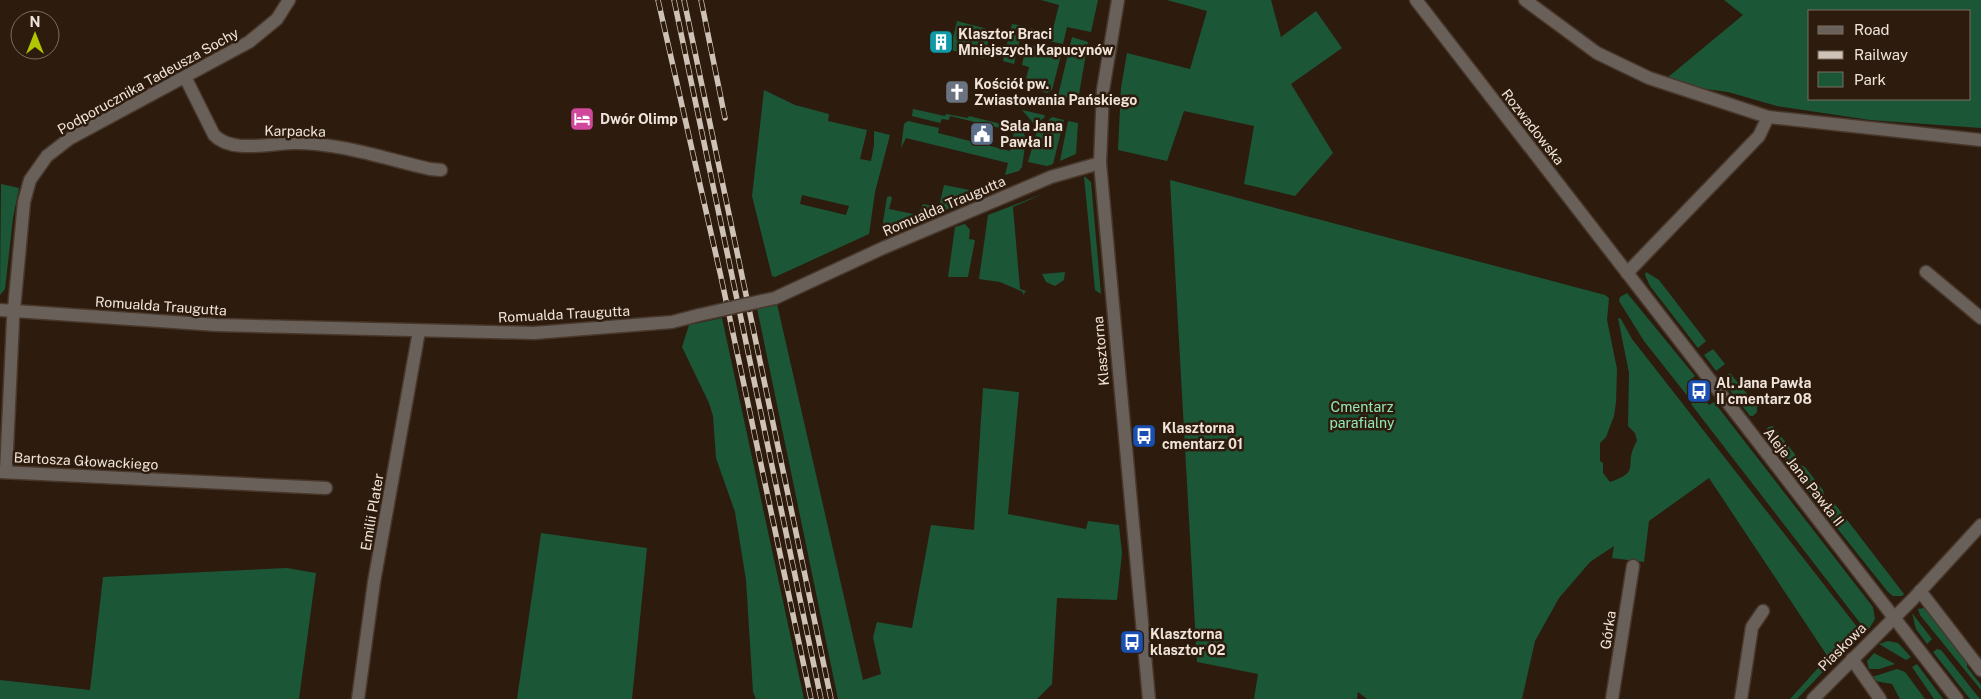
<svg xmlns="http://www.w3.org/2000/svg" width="1981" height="699" font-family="'Public Sans',sans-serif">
  <rect width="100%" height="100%" fill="#2d1c0e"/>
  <g fill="#1b5637" fill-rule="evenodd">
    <path d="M 1041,0 L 1098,0 L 1091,32 L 1067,27 L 1063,44 L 1029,37 L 1030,28 L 1052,33 L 1059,5 Z"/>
    <path d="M 1167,0 L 1271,0 L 1281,37 L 1316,11 L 1342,48 L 1291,84 L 1333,153 L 1295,196 L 1244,184 L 1254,126 L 1184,111 L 1167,161 L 1118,150 L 1121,88 L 1127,53 L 1190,69 L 1207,11 Z"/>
    <path d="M 1724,0 L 1981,0 L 1981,128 L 1870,120 L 1777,106 L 1728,92 L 1661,83 L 1743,15 ZM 1810,11 L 1970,11 L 1970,99 L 1810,99 Z"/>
    <path d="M 957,21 L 991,30 L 984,58 L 950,50 Z"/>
    <path d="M 1012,24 L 1023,26 L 1014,64 L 1003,61 Z"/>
    <path d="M 1072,37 L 1088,42 L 1078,100 L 1058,96 Z"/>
    <path d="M 1030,45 L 1060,51 L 1061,55 L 1052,90 L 1047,93 L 1024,87 L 1029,67 L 1022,65 L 1026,47 Z"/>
    <path d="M 764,90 L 795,105 L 829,114 L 828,121 L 867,130 L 860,159 L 871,161 L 874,145 L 874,131 L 890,135 L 875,192 L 869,234 L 775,277 L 772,276 L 752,196 ZM 802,195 L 849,206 L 846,215 L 800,204 Z"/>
    <path d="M 913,109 L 945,116 L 946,114 L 968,118 L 969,116 L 1009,126 L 1008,130 L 950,116 L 949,120 L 942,119 L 940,123 L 912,116 Z"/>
    <path d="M 1022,110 L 1044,115 L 1045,117 L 1035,125 Z"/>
    <path d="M 1052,117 L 1064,120 L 1053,164 L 1047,166 L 1028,162 L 1037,131 Z"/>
    <path d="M 908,121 L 939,128 L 938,133 L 1010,151 L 1015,127 L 1022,128 L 1026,139 L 1022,167 L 1019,171 L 1005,175 L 1008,163 L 906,138 L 901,148 L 904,124 Z"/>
    <path d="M 1068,121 L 1078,123 L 1076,154 L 1060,161 Z"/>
    <path d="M 1084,176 L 1091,182 L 1101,294 L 1095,290 Z"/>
    <path d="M 1170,180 L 1605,295 L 1609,298 L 1607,320 L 1617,369 L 1616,402 L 1614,416 L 1606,437 L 1600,443 L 1600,461 L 1603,463 L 1603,473 L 1610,482 C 1643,471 1622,466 1637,441 L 1635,433 L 1628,426 L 1629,373 L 1618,318 L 1621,319 L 1632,339 L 1861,632 L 1797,699 L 1790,699 L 1828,657 L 1709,478 L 1649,521 L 1644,562 L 1612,558 L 1614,546 L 1590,562 L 1559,598 L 1535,641 L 1522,699 L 1367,699 L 1358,692 L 1357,699 L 1254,699 L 1258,674 L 1197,662 Z"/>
    <path d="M 1,184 L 19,188 L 13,218 L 5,289 L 0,295 Z"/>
    <path d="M 944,185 L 985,193 L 885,236 L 883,222 L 887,197 L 890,196 L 892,198 L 889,209 L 918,215 L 923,204 L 939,207 Z"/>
    <path d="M 1045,193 L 1013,207 L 1020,289 L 1026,291 L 1023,295 L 1023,292 L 1000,282 L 979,279 L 988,215 Z"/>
    <path d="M 965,224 L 970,230 L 969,239 L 975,240 L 968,277 L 948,277 L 955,227 Z"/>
    <path d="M 1065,272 L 1064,280 L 1055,286 L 1046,282 L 1042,274 Z"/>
    <path d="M 1646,272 L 1659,280 L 1706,341 L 1698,348 L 1650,286 L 1645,275 Z"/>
    <path d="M 1627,293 L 1695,376 L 1690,380 L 1698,391 L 1689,398 L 1644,341 L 1619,301 L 1620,297 Z"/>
    <path d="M 777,304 L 863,680 L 881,674 L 873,637 L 877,622 L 912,628 L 931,525 L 974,530 L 983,388 L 1019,392 L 1008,514 L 1086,529 L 1088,521 L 1119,525 L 1122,553 L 1117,600 L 1057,598 L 1052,684 L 1037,699 L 838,699 L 757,308 Z"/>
    <path d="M 722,318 L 804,699 L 756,699 L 753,692 L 746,580 L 735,512 L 716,458 L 713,416 L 709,403 L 682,347 L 689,325 Z"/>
    <path d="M 1713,349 L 1725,364 L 1716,371 L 1704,355 Z"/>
    <path d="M 1730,373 L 1757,406 L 1757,412 L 1753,416 L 1750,416 L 1722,380 Z"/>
    <path d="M 1702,396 L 1709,405 L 1714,402 L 1873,607 L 1875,619 L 1867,632 L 1691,404 Z"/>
    <path d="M 1773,426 L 1797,457 L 1789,463 L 1786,462 L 1764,434 L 1768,427 Z"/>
    <path d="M 1800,465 L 1805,467 L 1823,490 L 1824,495 L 1820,499 L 1815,499 L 1795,473 L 1795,469 Z"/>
    <path d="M 1834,503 L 1904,594 L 1902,596 L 1893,596 L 1888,592 L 1825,513 L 1826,509 Z"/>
    <path d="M 541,533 L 647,548 L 632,699 L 517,699 Z"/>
    <path d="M 287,568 L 316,573 L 299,699 L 0,699 L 0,680 L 90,690 L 103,577 Z"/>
    <path d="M 1924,608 L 1967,660 L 1967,667 L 1981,685 L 1981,690 L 1920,615 L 1918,609 Z"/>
    <path d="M 1912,613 L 1932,639 L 1927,644 L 1916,629 Z"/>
    <path d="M 1888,641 L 1898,643 L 1911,657 L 1906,660 L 1879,644 Z"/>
    <path d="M 1937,649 L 1941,650 L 1980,699 L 1970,699 L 1933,652 Z"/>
    <path d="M 1874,653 L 1895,664 L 1879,669 L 1869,669 L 1867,661 Z"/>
    <path d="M 1917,664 L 1943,699 L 1934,699 L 1912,667 Z"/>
    <path d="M 1897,669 L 1905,672 L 1925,699 L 1900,699 L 1892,684 L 1875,681 L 1872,677 Z"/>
  </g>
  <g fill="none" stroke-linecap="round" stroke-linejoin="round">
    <defs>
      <g id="minor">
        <path d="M 1118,0 L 1103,90 L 1100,163 L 1149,699"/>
        <path d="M 1416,0 L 1957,699"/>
        <path d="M 1525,0 L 1597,53 L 1649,78 L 1768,117 L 1981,140"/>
        <path d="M 185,77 L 214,135 C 232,154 271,143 295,143 C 340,143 386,159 430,169 L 441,170"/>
        <path d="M 1926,272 L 1981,318"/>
        <path d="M 1627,273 L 1759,136 L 1768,117"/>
        <path d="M 775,298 L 883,248 L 1051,177 L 1100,163"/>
        <path d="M 0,310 L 217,325 L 534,333 L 672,322 L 699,315"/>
        <path d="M 6,471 L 13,320 L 24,202 L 30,180 L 47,156 L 69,139 L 249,42 L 277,19 L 289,0"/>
        <path d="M 0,472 L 326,488"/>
        <path d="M 1920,591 L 1981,670"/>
        <path d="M 1852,659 L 1880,699"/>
        <path d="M 358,699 L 374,582 L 419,331"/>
        <path d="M 1612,699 L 1633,566"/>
        <path d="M 1741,699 L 1752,627 L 1763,611"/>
        <path d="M 1813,699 L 1913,599 L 1981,525"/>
      </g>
    </defs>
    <use href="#minor" stroke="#48382b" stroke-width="15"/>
    <use href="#minor" stroke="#6a605a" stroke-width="12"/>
    <defs>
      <g id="rail">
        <path d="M 658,0 L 721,277 L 811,699"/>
        <path d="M 674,0 L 821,699"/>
        <path d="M 684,0 L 831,699"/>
        <path d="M 701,0 L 725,118"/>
      </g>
    </defs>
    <use href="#rail" stroke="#cec2b7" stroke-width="5.5"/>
    <use href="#rail" stroke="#2d1c0e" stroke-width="4" stroke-dasharray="11" stroke-linecap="butt"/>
    <defs>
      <path id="minor-bridge" d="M 699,315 L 775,298"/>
    </defs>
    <use href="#minor-bridge" stroke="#48382b" stroke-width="15" stroke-linecap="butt"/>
    <use href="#minor-bridge" stroke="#6a605a" stroke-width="12"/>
  </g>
  <defs>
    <symbol id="building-square" viewBox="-11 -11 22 22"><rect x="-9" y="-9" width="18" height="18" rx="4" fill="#0f9aa8" stroke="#2d1c0e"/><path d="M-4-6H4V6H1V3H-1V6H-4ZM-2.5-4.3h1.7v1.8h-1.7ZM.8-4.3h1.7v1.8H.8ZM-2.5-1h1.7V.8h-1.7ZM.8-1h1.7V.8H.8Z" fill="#fff"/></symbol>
    <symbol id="church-square" viewBox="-11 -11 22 22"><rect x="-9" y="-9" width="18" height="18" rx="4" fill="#6b7280" stroke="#2d1c0e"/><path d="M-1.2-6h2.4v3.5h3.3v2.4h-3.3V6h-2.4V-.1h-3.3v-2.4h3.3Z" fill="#fff"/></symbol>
    <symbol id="hotel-square" viewBox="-11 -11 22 22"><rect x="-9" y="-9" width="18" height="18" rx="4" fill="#d1479c" stroke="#2d1c0e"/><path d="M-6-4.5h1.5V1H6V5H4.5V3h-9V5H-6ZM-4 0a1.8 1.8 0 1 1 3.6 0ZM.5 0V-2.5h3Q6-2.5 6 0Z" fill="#fff"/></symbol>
    <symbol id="civic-square" viewBox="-11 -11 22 22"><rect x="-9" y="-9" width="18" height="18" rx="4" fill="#5c6f8a" stroke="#2d1c0e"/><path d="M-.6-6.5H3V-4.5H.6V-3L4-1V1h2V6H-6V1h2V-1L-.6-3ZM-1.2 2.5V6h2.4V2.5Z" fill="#fff"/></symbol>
    <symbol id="bus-square" viewBox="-11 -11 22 22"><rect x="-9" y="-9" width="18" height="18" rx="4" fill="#1a4fb4" stroke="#2d1c0e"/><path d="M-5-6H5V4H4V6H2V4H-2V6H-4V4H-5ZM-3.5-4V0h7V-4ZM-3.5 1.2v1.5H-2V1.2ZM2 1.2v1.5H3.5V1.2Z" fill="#fff"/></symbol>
  </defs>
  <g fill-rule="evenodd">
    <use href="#building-square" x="927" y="28" width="28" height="28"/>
    <use href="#church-square" x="943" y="78" width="28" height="28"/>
    <use href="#hotel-square" x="568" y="105" width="28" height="28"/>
    <use href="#civic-square" x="968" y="120" width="28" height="28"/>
    <use href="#bus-square" x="1685" y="377" width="28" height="28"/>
    <use href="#bus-square" x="1130" y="422" width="28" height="28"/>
    <use href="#bus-square" x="1118" y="628" width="28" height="28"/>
  </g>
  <g text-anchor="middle" stroke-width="5" stroke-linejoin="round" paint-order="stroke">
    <g font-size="14" font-weight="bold" fill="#f0e4da" stroke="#2d1c0e" text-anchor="start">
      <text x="958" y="39">Klasztor Braci<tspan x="958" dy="16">Mniejszych Kapucynów</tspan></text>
      <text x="974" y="89">Kościół pw.<tspan x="974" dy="16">Zwiastowania Pańskiego</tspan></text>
      <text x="600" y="124">Dwór Olimp</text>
      <text x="1000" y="131">Sala Jana<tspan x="1000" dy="16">Pawła II</tspan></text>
      <text x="1716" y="388">Al. Jana Pawła<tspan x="1716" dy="16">II cmentarz 08</tspan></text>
      <text x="1162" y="433">Klasztorna<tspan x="1162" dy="16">cmentarz 01</tspan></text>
      <text x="1150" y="639">Klasztorna<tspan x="1150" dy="16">klasztor 02</tspan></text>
    </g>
    <g font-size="14" fill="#f0e4da" stroke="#2d1c0e">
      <text transform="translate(148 81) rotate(-29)" y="5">Podporucznika Tadeusza Sochy</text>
      <text transform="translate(1533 127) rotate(52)" y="5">Rozwadowska</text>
      <text transform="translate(295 131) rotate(1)" y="5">Karpacka</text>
      <text transform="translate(944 206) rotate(-23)" y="5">Romualda Traugutta</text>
      <text transform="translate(161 306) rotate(4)" y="5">Romualda Traugutta</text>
      <text transform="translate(564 314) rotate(-3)" y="5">Romualda Traugutta</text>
      <text transform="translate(1101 351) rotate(-95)" y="5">Klasztorna</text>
      <text transform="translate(86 461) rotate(3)" y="5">Bartosza Głowackiego</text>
      <text transform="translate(1804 477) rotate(52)" y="5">Aleje Jana Pawła II</text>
      <text transform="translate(372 512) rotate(-80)" y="5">Emilii Plater</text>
      <text transform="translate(1608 630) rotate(-81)" y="5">Górka</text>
      <text transform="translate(1842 647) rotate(-45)" y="5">Piaskowa</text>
    </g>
    <g font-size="14" fill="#93e8b5" stroke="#2d1c0e">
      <text x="1362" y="412">Cmentarz<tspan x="1362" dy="16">parafialny</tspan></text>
    </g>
  </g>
  <rect x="1808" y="10" width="162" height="90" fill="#2d1c0e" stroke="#7b6c60"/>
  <rect x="1818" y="26" width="25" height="8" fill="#6a605a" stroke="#7b6c60"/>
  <text x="1854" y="35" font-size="15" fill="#f0e4da">Road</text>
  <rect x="1818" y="51" width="25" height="8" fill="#cec2b7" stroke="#7b6c60"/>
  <text x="1854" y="60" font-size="15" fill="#f0e4da">Railway</text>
  <rect x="1818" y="72" width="25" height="15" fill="#1b5637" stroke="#7b6c60"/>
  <text x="1854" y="85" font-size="15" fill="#f0e4da">Park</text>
  <g transform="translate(35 35)"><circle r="24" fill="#2d1c0e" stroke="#7b6c60"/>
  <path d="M0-4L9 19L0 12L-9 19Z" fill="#b1c500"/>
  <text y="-8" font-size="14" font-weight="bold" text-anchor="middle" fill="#f0e4da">N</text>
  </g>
</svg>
